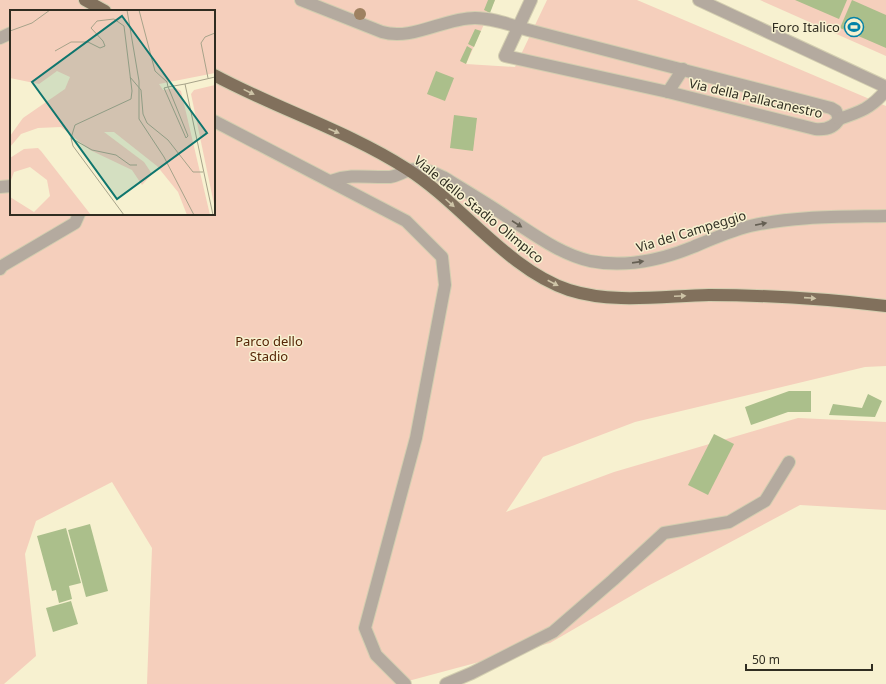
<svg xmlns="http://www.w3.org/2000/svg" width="886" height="684" font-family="'Noto Sans',sans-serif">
  <rect width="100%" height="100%" fill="#f7f1d0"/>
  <g fill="#f5cfbc" fill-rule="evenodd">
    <path d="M 0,0 L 495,0 L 466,64 L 515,67 L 547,0 L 637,0 L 886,106 L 886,366 L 865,367 L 635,422 L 543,457 L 506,512 L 614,472 L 798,418 L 886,422 L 886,510 L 800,505 L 648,586 L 550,643 L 397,684 L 147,684 L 152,548 L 112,482 L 36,521 L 25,554 L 36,656 L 4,684 L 0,684 ZM 11,11 L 214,11 L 214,214 L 11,214 Z"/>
    <path d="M 760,0 L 886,0 L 886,56 Z"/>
  </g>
  <g fill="#abbf8b">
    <path d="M 488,0 L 495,0 L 490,13 L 484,10 Z"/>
    <path d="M 795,0 L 847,0 L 839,19 Z"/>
    <path d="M 852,0 L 886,15 L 886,48 L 840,28 Z"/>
    <path d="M 475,29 L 481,31 L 474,47 L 468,44 Z"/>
    <path d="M 467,46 L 472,49 L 466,64 L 460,61 Z"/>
    <path d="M 436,71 L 454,78 L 445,101 L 427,94 Z"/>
    <path d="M 454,115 L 477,118 L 473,151 L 450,148 Z"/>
    <path d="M 789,391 L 811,391 L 811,412 L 788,412 L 751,425 L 745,407 Z"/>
    <path d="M 868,394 L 882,401 L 875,417 L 829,415 L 833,404 L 862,408 Z"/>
    <path d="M 714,434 L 734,444 L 708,495 L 688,485 Z"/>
    <path d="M 90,524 L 108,591 L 86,597 L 68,530 Z"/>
    <path d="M 66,528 L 81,583 L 69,586 L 72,599 L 59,603 L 56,590 L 52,591 L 37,536 Z"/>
    <path d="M 71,601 L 78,624 L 53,632 L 46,608 Z"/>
  </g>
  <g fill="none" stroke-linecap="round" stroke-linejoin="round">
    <defs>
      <g id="minor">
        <path d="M 301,0 L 382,32 C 412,41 444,18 475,18 C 494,18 513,26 532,31 L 831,108 L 836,111 L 839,119 C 834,128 825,130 815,129 L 668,92 L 505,56 L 531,0"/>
        <path d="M 699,0 L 886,87"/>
        <path d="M 0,38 L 11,33"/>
        <path d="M 668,92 L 683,69"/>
        <path d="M 839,119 C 860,112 872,108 886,90"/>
        <path d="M 214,121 L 406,221 L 442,257 L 445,285 L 416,438 L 365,628 L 376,655 L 405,684"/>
        <path d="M 331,181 C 353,173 368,178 390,177 C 397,176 401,173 407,171 C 419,166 433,172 443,177 C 466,191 488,204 510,219 C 535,235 560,254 590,261 C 625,268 661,260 693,247 C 712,239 730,231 750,226 C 794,216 841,217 886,216"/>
        <path d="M 0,187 L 11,186"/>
        <path d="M 0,269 L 2,266 L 75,223 L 79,214"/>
        <path d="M 446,684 L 472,673 L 553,632 L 613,580 L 664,533 L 729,522 L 765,501 L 789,462"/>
      </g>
      <g id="major">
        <path d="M 85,0 L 105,11"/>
        <path d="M 214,75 C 277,109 346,130 407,169 C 461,203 508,270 569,290 C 613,304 663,296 709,295 C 768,295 827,299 886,306"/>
      </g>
    </defs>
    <use href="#minor" stroke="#d3ceb0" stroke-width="14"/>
    <use href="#major" stroke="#d3ceb0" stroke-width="14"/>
    <use href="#minor" stroke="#b4aa9f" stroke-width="12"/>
    <use href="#major" stroke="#81705c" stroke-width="12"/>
  </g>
  <circle fill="#9e8161" cx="360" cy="14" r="6"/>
  <defs><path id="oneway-solid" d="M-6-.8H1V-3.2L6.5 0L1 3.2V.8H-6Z"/></defs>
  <g fill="#cec4a7">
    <use href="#oneway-solid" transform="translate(249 92) rotate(26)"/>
    <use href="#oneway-solid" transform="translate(334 131) rotate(23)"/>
    <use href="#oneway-solid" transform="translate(450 203) rotate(42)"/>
    <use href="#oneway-solid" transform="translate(553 283) rotate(27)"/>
    <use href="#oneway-solid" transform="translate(680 296) rotate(-2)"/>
    <use href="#oneway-solid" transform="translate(810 298) rotate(4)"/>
  </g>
  <g fill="#655f53">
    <use href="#oneway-solid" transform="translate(517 224) rotate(33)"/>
    <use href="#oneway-solid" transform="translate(761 224) rotate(-11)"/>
    <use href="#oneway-solid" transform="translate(638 262) rotate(-8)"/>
  </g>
  <defs>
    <symbol id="stadium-ring" viewBox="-11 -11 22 22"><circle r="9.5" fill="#f7f1d0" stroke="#0482a7" stroke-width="1.5"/><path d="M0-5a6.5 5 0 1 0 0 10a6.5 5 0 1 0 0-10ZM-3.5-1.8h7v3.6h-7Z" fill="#0482a7"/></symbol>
  </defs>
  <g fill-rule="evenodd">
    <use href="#stadium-ring" x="843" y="16" width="22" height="22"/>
  </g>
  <g text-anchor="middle" stroke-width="3" stroke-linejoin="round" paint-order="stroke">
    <g font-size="13" fill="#302d21" stroke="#f7f1d0" text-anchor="end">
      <text x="840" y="32">Foro Italico</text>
    </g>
    <g font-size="13" fill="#302d21" stroke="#f7f1d0">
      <text transform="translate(756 98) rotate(13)" y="5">Via della Pallacanestro</text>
      <text transform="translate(479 209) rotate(39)" y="5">Viale dello Stadio Olimpico</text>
      <text transform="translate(691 231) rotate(-17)" y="5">Via del Campeggio</text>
    </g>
    <g font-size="13" fill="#562506" stroke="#f7f1d0">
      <text x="269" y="346">Parco dello<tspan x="269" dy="15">Stadio</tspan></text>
    </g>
  </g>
  <g transform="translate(10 10)">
    <rect width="205" height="205" fill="#f7f1d0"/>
    <path d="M 0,0 L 205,0 L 205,63 L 149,74 L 153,80 L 166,78 L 171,81 L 200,205 L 177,205 L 168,182 L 147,156 L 104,122 L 94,122 L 134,152 L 142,164 L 132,175 L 122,160 L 80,140 L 51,117 L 28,118 L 11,124 L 0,137 L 0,126 L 13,108 L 55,79 L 60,67 L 47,61 L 29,74 L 0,68 ZM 205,75 L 205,199 L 181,84 L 184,80 ZM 28,138 L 31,141 L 81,205 L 0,205 L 0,187 L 24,202 L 40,186 L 37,170 L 20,157 L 4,162 L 0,173 L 0,148 L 14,139 Z" fill="#f5cfbc"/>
    <path fill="none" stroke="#a7a38a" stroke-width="1" d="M 117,0 L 129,71 L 129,109 L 154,147 L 184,205M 129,0 L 145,61 L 157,72 L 158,77 L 159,79 L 178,126 L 176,128 L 154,78 L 158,77 L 175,74 L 205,67M 0,21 L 22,13 L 40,0M 45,41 L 61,32 L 78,32 L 90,38 L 95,36 L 93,31 L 81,18 L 87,11 L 104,9 L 114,16 L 122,81 L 121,89 L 65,115 L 61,128 L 63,136 L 114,205M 120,67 L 131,80 L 133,104 L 137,113 L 158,130 L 183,162 L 193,162M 198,68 L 191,33 L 195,27 L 205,23M 175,74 L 203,205M 61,128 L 82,140 L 106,145 L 120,155 L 127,155"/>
    <path fill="#0f766e" fill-opacity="0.15" stroke="#0f766e" stroke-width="2" d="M 112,6 L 197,123 L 107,189 L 22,72 Z"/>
    <rect width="205" height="205" fill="none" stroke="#302d21" stroke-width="2"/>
  </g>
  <path d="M746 664v6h126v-6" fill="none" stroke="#302d21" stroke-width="2"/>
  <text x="752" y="664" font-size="12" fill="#302d21" stroke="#f7f1d0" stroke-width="3" paint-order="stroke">50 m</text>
</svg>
